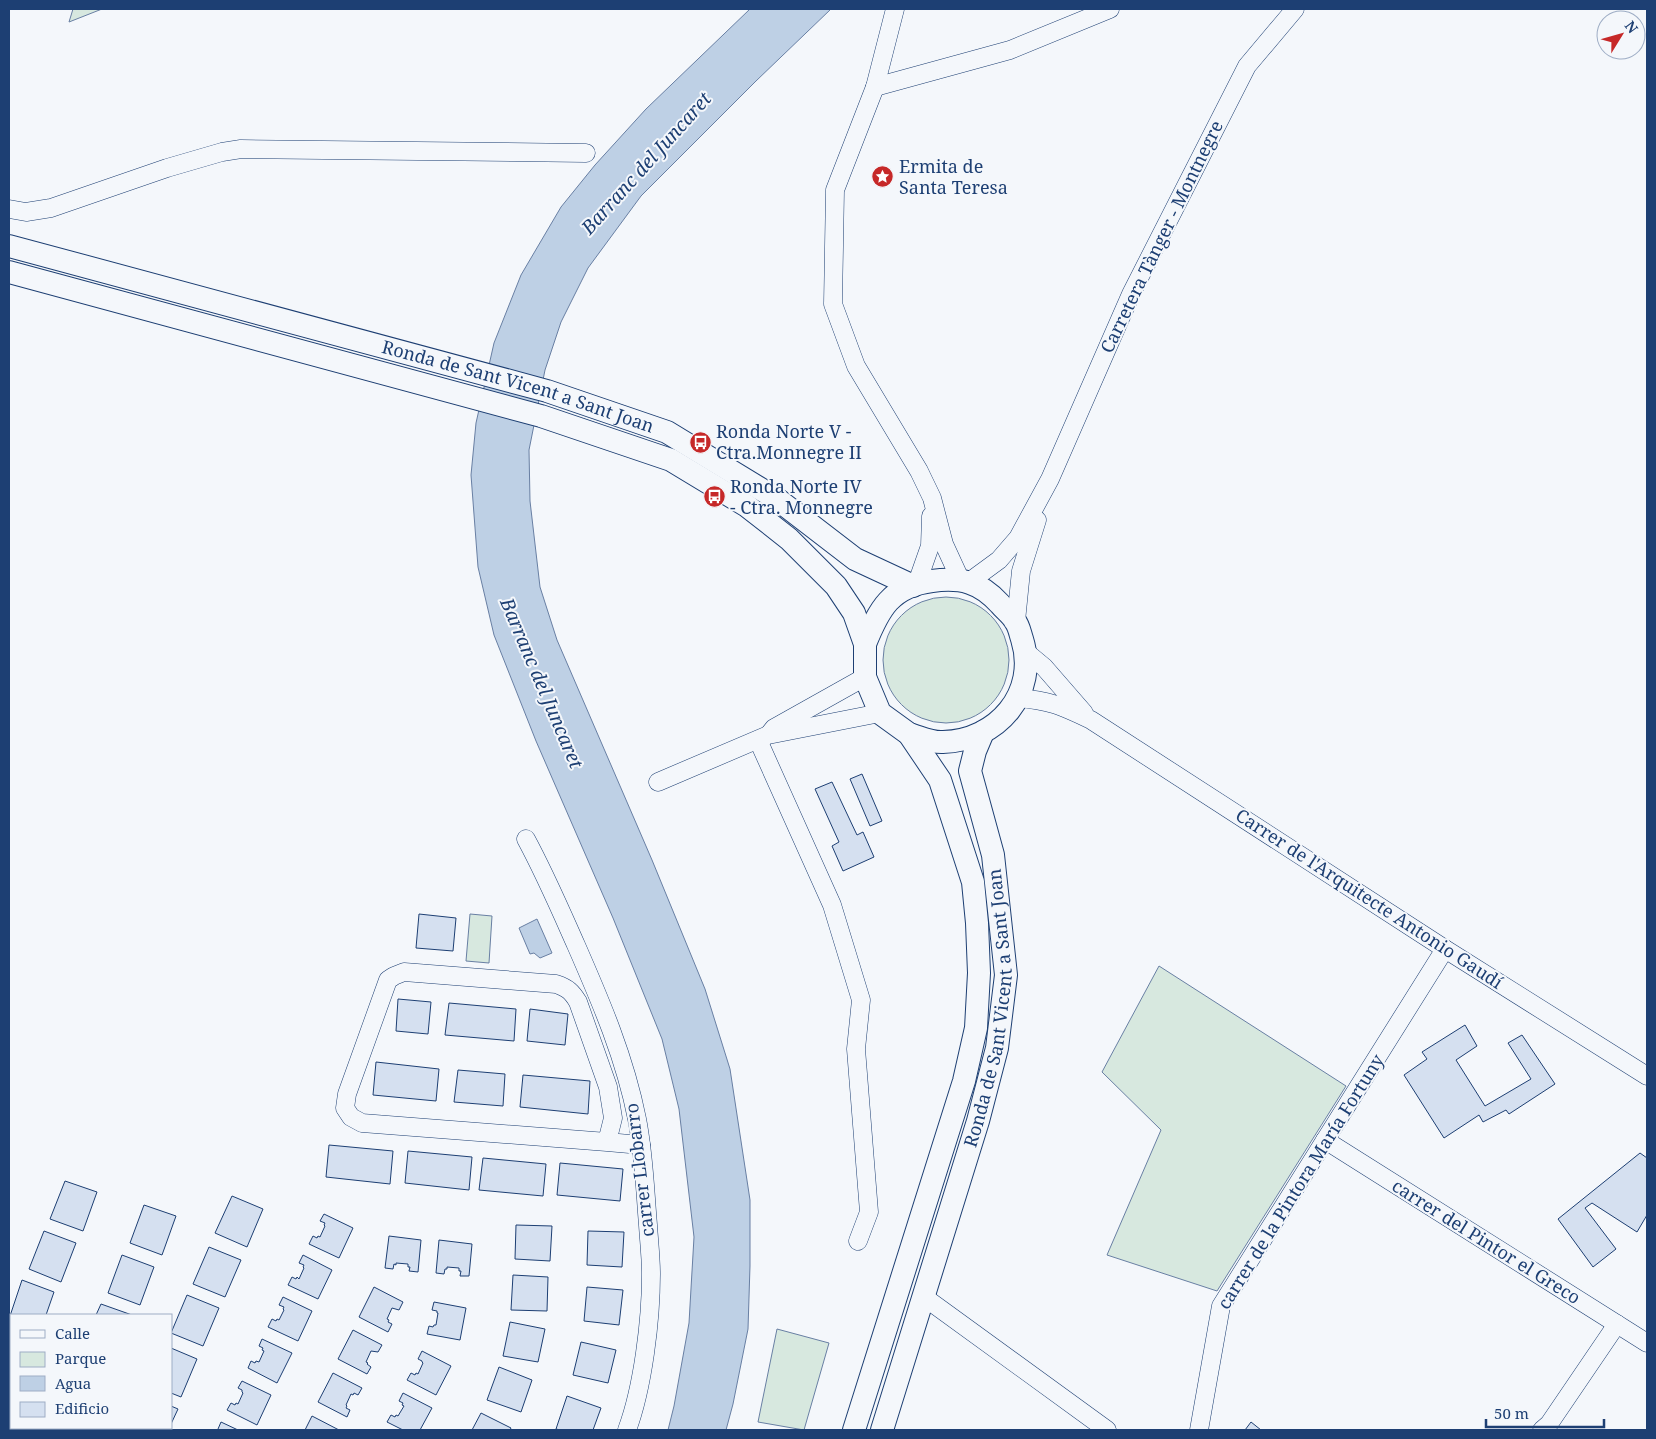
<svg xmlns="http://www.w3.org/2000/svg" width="1656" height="1439" font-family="'Noto Serif',serif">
  <rect width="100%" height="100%" fill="#f4f7fb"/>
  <g fill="#d7e8df" stroke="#687fa3">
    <path d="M 73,9 L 102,9 L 69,22 Z"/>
    <circle cx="946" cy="660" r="63"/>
    <path d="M 470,914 L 492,916 L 489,963 L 466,961 Z"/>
    <path d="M 1159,966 L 1346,1086 L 1217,1291 L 1107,1255 L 1161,1130 L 1102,1072 Z"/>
    <path d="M 777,1329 L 829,1343 L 804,1430 L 758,1422 Z"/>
  </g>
  <g fill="#bed0e5" stroke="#687fa3">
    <path d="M 750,9 L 831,9 L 756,81 L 641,196 L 588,268 L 561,322 L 545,370 L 529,450 L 530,501 L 540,587 L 557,640 L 652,860 L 705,989 L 730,1069 L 750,1200 L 750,1266 L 748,1329 L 733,1404 L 726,1430 L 668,1430 L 674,1406 L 689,1323 L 694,1237 L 679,1109 L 662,1039 L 613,918 L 536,741 L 494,635 L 478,567 L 471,475 L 476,423 L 494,343 L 521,275 L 561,207 L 595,165 L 646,109 Z"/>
    <path d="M 537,919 L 552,953 L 540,958 L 534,953 L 530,954 L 519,928 Z"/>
  </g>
  <g fill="#d5e0f0" stroke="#1d3f73">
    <path d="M 862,774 L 882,821 L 870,826 L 850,779 Z"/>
    <path d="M 832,782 L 857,835 L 863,832 L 874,857 L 843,871 L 832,846 L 839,842 L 815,789 Z"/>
    <path d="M 419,914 L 456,918 L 453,951 L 416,948 Z"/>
    <path d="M 398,999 L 431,1002 L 428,1034 L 396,1031 Z"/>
    <path d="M 449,1003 L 516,1009 L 514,1041 L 445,1035 Z"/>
    <path d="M 530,1009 L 568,1014 L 565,1045 L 527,1041 Z"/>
    <path d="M 1465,1025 L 1477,1046 L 1456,1060 L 1485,1106 L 1531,1079 L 1508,1043 L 1522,1035 L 1555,1084 L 1509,1114 L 1506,1110 L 1483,1122 L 1479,1115 L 1444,1138 L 1404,1075 L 1427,1059 L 1422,1052 Z"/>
    <path d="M 376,1062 L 439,1069 L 436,1101 L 373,1095 Z"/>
    <path d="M 458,1070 L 505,1074 L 503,1106 L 454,1102 Z"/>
    <path d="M 523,1075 L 590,1081 L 588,1114 L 520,1107 Z"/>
    <path d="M 329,1145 L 393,1151 L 390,1184 L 326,1177 Z"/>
    <path d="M 408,1151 L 472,1157 L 469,1190 L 405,1183 Z"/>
    <path d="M 1640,1153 L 1647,1158 L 1647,1215 L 1637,1232 L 1592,1203 L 1585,1208 L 1616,1249 L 1593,1267 L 1558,1219 Z"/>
    <path d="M 483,1158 L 546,1164 L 543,1196 L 479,1190 Z"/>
    <path d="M 560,1163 L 623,1169 L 620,1201 L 557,1195 Z"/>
    <path d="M 65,1181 L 97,1192 L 83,1231 L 50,1219 Z"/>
    <path d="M 232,1196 L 263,1209 L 247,1247 L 215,1233 Z"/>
    <path d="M 144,1205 L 176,1216 L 162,1255 L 130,1243 Z"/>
    <path d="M 324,1214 L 353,1228 L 339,1258 L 309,1244 L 313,1236 L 317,1238 L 318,1236 L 320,1237 L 325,1226 L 324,1225 L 325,1223 L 320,1221 Z"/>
    <path d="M 516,1225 L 552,1226 L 550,1261 L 515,1259 Z"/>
    <path d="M 44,1231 L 76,1243 L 61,1282 L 29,1269 Z"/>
    <path d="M 588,1231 L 624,1232 L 622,1267 L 587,1265 Z"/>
    <path d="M 389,1236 L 421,1240 L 418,1272 L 409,1271 L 410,1267 L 408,1267 L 408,1264 L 396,1263 L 396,1265 L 394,1264 L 393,1269 L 385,1268 Z"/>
    <path d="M 439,1240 L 472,1244 L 469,1276 L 460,1276 L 461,1271 L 459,1271 L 459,1268 L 447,1267 L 447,1269 L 445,1269 L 444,1274 L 436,1273 Z"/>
    <path d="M 209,1247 L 241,1260 L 225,1297 L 193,1284 Z"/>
    <path d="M 122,1255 L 154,1267 L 140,1305 L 108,1293 Z"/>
    <path d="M 303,1255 L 332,1270 L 318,1299 L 288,1285 L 292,1277 L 296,1279 L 297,1277 L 299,1279 L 304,1268 L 303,1267 L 304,1265 L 299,1263 Z"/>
    <path d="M 513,1275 L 548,1277 L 547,1311 L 511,1310 Z"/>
    <path d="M 22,1280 L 54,1292 L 46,1315 L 11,1315 L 11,1320 L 9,1319 Z"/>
    <path d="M 374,1287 L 403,1302 L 399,1310 L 392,1308 L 387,1319 L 389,1320 L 388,1322 L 392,1324 L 388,1332 L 359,1317 Z"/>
    <path d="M 587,1287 L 623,1290 L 619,1325 L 584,1321 Z"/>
    <path d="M 187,1295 L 219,1308 L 203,1346 L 171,1333 Z"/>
    <path d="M 283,1297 L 312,1311 L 298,1341 L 268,1327 L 272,1319 L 276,1321 L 277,1319 L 279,1320 L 284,1310 L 283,1309 L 284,1307 L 279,1305 Z"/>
    <path d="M 434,1302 L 466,1308 L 460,1340 L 427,1334 L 429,1326 L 433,1327 L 434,1325 L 436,1325 L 438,1313 L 437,1313 L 437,1311 L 432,1310 Z"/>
    <path d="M 101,1304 L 132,1315 L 96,1315 Z"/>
    <path d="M 510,1322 L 545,1329 L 538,1362 L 503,1356 Z"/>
    <path d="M 353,1330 L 382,1345 L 378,1352 L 371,1351 L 366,1362 L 368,1363 L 367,1364 L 371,1367 L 367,1374 L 338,1359 Z"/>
    <path d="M 9,1331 L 11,1332 L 11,1376 L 9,1375 Z"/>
    <path d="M 262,1339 L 292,1353 L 277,1383 L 248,1368 L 251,1361 L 255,1363 L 256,1361 L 259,1362 L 264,1351 L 262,1350 L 263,1348 L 259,1346 Z"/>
    <path d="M 581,1342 L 616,1350 L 608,1383 L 573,1375 Z"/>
    <path d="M 171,1348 L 197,1359 L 181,1397 L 171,1393 Z"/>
    <path d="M 422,1351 L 451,1366 L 436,1395 L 407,1380 L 411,1373 L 415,1375 L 416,1373 L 418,1374 L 423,1363 L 422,1362 L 422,1361 L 418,1359 Z"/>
    <path d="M 499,1367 L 532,1380 L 521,1412 L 487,1400 Z"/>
    <path d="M 333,1373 L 362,1388 L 358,1395 L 354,1393 L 353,1395 L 351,1394 L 346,1405 L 347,1406 L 346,1408 L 350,1410 L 347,1417 L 318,1402 Z"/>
    <path d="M 242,1381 L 271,1395 L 257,1425 L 227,1410 L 231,1403 L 235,1405 L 236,1403 L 238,1404 L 243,1393 L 242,1392 L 242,1390 L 238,1388 Z"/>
    <path d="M 403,1393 L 432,1408 L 420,1430 L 403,1430 L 387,1422 L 391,1415 L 395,1417 L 396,1415 L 398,1416 L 404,1406 L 402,1405 L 403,1403 L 399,1401 Z"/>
    <path d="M 567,1396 L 601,1408 L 593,1430 L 560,1430 L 556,1429 Z"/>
    <path d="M 171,1406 L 178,1409 L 171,1424 Z"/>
    <path d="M 481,1413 L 511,1428 L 510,1430 L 472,1430 Z"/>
    <path d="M 312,1416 L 339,1430 L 305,1430 Z"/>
    <path d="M 221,1422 L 238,1430 L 219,1430 L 218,1429 Z"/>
    <path d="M 1251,1422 L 1261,1430 L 1245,1430 Z"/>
    <path d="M 48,1428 L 84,1428 L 84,1430 L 47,1430 Z"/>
    <path d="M 132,1428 L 170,1428 L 169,1430 L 131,1430 Z"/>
  </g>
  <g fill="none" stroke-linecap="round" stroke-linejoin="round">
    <defs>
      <g id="minor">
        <path d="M 895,9 L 875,87 L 835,190 L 833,304 L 856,366 L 919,471 L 932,498 L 944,544 L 961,581"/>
        <path d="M 875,87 L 1010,50 L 1110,9"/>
        <path d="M 9,209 L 26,212 L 51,208 L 167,168 L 222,152 L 241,149 L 586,153"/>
        <path d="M 969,582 L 999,560 L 1018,538 L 1050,479 L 1131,294 L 1247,66 L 1295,9"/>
        <path d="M 917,583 L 930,546 L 931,516"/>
        <path d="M 1016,621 L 1021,571 L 1037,520"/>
        <path d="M 1026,652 L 1044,667 L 1084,713"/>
        <path d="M 1017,698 C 1049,700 1062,706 1091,720 L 1445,949 L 1647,1076"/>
        <path d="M 770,733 L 774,728 L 865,677"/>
        <path d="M 758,740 L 832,905 L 861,1000 L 856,1049 L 869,1212 L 858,1241"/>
        <path d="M 658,782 L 768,735 L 880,713"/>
        <path d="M 526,839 C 545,874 560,909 576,945 C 601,1002 625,1058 637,1119 C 644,1154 645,1190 648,1225 C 649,1241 651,1258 651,1274 C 651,1320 643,1387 627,1430"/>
        <path d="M 1325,1140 L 1647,1343"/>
        <path d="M 607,1142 L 613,1118 L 608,1087 L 578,1002 C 572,992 568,988 556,984 L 404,972 L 394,976 L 388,980 L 347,1094 L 345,1108 L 351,1117 L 362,1123 L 607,1142 L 641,1145"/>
        <path d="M 924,1297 L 1107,1430"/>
        <path d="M 1199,1430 L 1221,1306 L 1445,949"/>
        <path d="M 1542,1430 L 1549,1424 L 1617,1324"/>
      </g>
      <g id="major">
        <path id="s1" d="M 9,246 L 547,391 L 667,432 L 777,499 L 855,559 L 913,586"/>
        <path d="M 9,272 L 541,416 L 671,460 L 747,506 L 789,539 L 836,586 L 854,613 L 865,644 L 865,677 L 880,713 L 909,734 L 940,780 L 973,882 L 977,923 L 979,973 L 976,1028 L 964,1081 L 854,1430"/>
        <path d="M 865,644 C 879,609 891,586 932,581 C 961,577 980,582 1000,604 C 1005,610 1012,615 1015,621 C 1019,626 1020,633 1022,639 C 1039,693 997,741 943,742 C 932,743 920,737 909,734"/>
        <path id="s2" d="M 882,1430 L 978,1121 L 997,1048 L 1006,975 L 993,855 L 970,771 L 975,751 L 983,732"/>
      </g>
    </defs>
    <use href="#minor" stroke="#1d3f73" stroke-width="19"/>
    <use href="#major" stroke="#1d3f73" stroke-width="24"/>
    <use href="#minor" stroke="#f4f7fb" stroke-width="18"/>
    <use href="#major" stroke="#f4f7fb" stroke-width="22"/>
  </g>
  <defs>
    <symbol id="sight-disc" viewBox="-11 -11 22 22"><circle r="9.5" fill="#c62828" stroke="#f4f7fb"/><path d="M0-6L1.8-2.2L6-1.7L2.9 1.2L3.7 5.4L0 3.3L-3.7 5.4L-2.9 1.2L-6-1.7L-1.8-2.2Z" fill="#fff"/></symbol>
    <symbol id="bus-disc" viewBox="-11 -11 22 22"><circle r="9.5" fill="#c62828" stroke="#f4f7fb"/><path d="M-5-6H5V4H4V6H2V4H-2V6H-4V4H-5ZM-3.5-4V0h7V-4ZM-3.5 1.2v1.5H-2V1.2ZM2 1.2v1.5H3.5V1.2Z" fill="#fff"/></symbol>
  </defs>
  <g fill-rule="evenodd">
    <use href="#sight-disc" x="870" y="164" width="25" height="25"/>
    <use href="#bus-disc" x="688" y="430" width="25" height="25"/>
    <use href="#bus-disc" x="702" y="484" width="25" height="25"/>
  </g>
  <g text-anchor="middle" stroke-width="4" stroke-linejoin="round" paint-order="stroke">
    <g font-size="18" fill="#1d3f73" stroke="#f4f7fb" text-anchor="start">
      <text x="899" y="173">Ermita de<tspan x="899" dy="21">Santa Teresa</tspan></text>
      <text x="716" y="438">Ronda Norte V -<tspan x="716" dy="21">Ctra.Monnegre II</tspan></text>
      <text x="730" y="493">Ronda Norte IV<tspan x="730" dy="21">- Ctra. Monnegre</tspan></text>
    </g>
    <g font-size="18" fill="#1d3f73" stroke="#f4f7fb">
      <text transform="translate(1162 237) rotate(-64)" y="6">Carretera Tànger - Montnegre</text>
      <text dy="6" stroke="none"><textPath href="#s1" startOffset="528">Ronda de Sant Vicent a Sant Joan</textPath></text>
      <text transform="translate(1369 899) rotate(33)" y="6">Carrer de l'Arquitecte Antonio Gaudí</text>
      <text dy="6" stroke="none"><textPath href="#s2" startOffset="438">Ronda de Sant Vicent a Sant Joan</textPath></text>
      <text transform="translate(640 1170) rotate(-97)" y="6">carrer Llobarro</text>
      <text transform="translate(1301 1182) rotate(-58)" y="6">carrer de la Pintora María Fortuny</text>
      <text transform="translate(1486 1242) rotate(32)" y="6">carrer del Pintor el Greco</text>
    </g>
    <g font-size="19" font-style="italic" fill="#1d3f73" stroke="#f4f7fb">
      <text transform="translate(646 163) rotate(-48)" y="7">Barranc del Juncaret</text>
      <text transform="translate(542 683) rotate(67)" y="7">Barranc del Juncaret</text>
    </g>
  </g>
  <rect width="1656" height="1439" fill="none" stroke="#1d3f73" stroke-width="20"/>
  <rect x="10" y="1314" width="162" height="115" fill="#f4f7fb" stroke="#9eadc5"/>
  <rect x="20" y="1330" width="25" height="8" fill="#f4f7fb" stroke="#9eadc5"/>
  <text x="55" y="1339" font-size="15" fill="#1d3f73">Calle</text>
  <rect x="20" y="1352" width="25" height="15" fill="#d7e8df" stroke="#9eadc5"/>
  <text x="55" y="1364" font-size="15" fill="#1d3f73">Parque</text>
  <rect x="20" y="1376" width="25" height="15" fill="#bed0e5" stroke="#9eadc5"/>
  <text x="55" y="1389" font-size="15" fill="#1d3f73">Agua</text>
  <rect x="20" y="1402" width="25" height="15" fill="#d5e0f0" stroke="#9eadc5"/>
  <text x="55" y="1414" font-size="15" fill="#1d3f73">Edificio</text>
  <g transform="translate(1621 35) rotate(53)"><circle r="24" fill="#f4f7fb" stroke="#9eadc5"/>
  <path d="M0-4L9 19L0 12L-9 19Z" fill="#c62828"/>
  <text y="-8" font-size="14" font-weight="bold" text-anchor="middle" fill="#1d3f73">N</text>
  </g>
  <path d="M1486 1419v8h118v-8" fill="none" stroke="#1d3f73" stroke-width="2.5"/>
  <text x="1494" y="1419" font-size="15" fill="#1d3f73" stroke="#f4f7fb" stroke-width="4" paint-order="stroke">50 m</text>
</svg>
